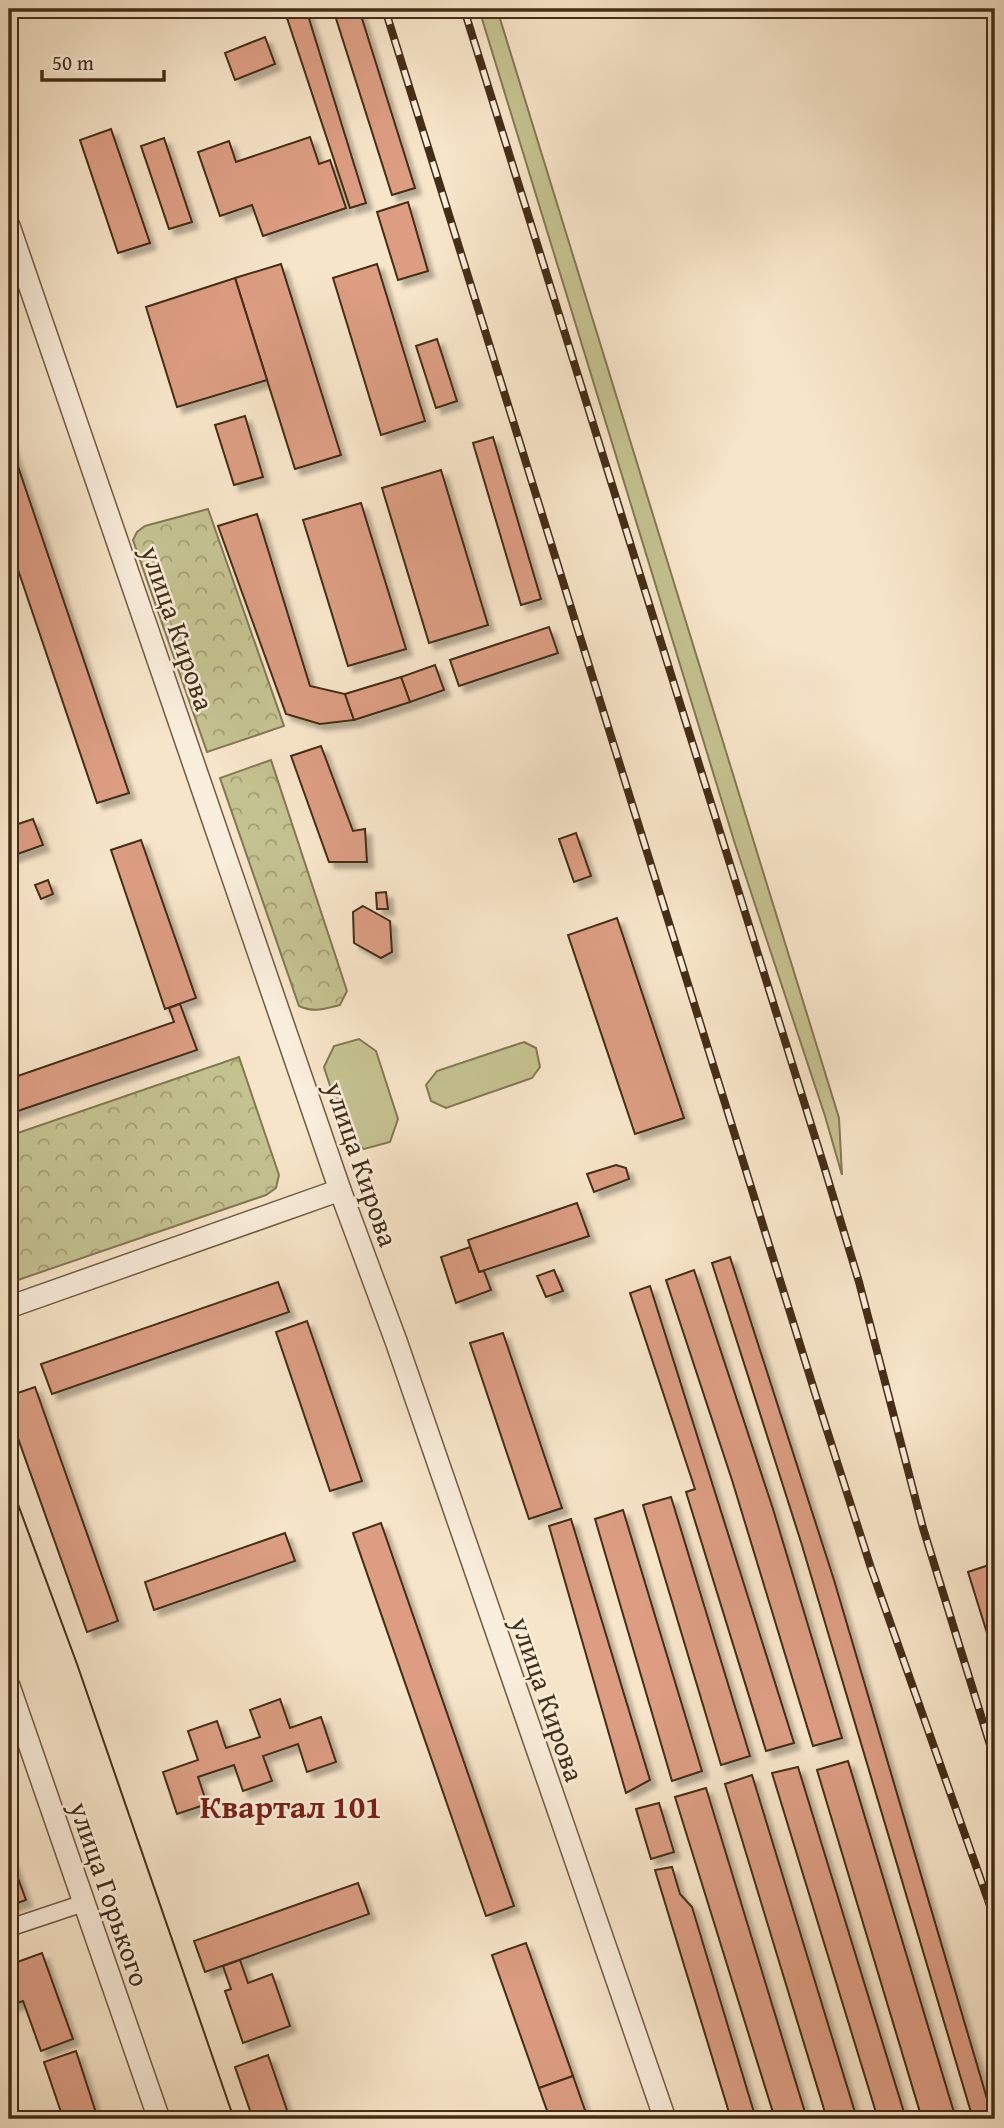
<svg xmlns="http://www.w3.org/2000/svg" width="1004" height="2128" font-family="'Gentium Book Plus',serif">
  <defs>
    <pattern id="forest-crowns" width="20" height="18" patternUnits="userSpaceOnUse" patternTransform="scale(1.75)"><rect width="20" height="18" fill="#c5c291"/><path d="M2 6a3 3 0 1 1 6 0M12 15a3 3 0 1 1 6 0" fill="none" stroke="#a29e75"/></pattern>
    <filter id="shadow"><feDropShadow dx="6" dy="6" stdDeviation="2" flood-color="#0004"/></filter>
  </defs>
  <rect width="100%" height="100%" fill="#f7e5c9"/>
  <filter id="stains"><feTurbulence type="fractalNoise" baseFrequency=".00286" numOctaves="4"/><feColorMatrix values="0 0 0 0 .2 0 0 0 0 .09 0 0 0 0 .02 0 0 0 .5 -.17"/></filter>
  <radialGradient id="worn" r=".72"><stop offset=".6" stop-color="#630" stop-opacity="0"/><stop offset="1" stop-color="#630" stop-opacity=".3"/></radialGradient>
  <g fill="#c5c291" stroke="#847854" stroke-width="2">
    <path d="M 479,9 L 497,9 L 839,1118 L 842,1175 L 825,1116 L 735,844 Z"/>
    <path d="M 359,1039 L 376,1051 L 398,1119 L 390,1142 L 364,1149 L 347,1138 L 324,1067 L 334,1046 Z"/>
    <path d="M 524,1042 L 536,1048 L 540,1067 L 532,1078 L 446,1108 L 431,1101 L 426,1085 L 437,1071 Z"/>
  </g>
  <g fill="url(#forest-crowns)" stroke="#847854" stroke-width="2">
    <path d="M 208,509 L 284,726 L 207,752 L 133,540 L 137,532 L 145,526 Z"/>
    <path d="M 271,760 L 347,991 L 340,1005 C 323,1009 315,1013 299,1006 L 220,778 Z"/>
    <path d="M 239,1057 L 279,1175 L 276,1188 L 266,1195 L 9,1283 L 9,1136 Z"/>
  </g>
  <g fill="#dc9d83" stroke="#442d16" stroke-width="2" filter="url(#shadow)">
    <path d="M 284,9 L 306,9 L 366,203 L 350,208 Z"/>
    <path d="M 333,9 L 359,9 L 415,188 L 392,195 Z"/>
    <path d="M 265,37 L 275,64 L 235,80 L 225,53 Z"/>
    <path d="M 111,129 L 150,243 L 118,253 L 80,140 Z"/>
    <path d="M 310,137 L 319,164 L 330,160 L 346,208 L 263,236 L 252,205 L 220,216 L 198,152 L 229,141 L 236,162 Z"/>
    <path d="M 164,138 L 192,222 L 169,229 L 141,146 Z"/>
    <path d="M 408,202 L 428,271 L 398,280 L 377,212 Z"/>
    <path d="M 281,264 L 341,455 L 295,469 L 235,278 Z"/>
    <path d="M 377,264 L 425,421 L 381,435 L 333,278 Z"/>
    <path d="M 235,278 L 267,380 L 177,407 L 146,307 Z"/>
    <path d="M 437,339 L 457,401 L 436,408 L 416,346 Z"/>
    <path d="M 245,416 L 263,477 L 234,485 L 215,425 Z"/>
    <path d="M 493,437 L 541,599 L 521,605 L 473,443 Z"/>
    <path d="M 9,440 L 129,793 L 97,803 L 9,543 Z"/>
    <path d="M 441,470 L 488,625 L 429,643 L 382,488 Z"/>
    <path d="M 361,503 L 406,649 L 348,666 L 303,520 Z"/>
    <path d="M 257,514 L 310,686 L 345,694 L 354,720 L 320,724 L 286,714 L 218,526 Z"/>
    <path d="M 549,627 L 558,653 L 459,686 L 450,660 Z"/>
    <path d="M 435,665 L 444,690 L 410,702 L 401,677 Z"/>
    <path d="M 401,677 L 410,702 L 354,720 L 345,694 Z"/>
    <path d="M 321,746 L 353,831 L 365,829 L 367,862 L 329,862 L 291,756 Z"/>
    <path d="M 33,819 L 43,845 L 9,857 L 9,827 Z"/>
    <path d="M 576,833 L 591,876 L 574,882 L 559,839 Z"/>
    <path d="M 141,840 L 196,998 L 165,1009 L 111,850 Z"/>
    <path d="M 48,880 L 53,894 L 41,899 L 35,885 Z"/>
    <path d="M 386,892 L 388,909 L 377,909 L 376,893 Z"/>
    <path d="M 363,906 L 390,921 L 392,952 L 381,958 L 354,943 L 353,912 Z"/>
    <path d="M 617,918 L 684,1118 L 635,1134 L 568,935 Z"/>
    <path d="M 180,1004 L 197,1050 L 9,1114 L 9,1079 L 174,1022 L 169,1008 Z"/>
    <path d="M 616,1165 L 626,1168 L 629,1179 L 594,1192 L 587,1174 Z"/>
    <path d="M 577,1203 L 589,1236 L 479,1272 L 468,1240 Z"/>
    <path d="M 470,1247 L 479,1272 L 484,1271 L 491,1290 L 456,1303 L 441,1257 Z"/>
    <path d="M 730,1257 L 834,1580 L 993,2119 L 973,2119 L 801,1542 L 712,1263 Z"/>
    <path d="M 554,1270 L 563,1291 L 546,1297 L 537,1276 Z"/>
    <path d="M 694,1270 L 773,1509 L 842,1738 L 813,1746 L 732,1480 L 666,1280 Z"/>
    <path d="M 278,1282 L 289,1312 L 52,1394 L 41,1364 Z"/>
    <path d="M 650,1286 L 794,1743 L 766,1751 L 686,1492 L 695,1489 L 630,1293 Z"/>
    <path d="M 307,1321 L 362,1481 L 330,1491 L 276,1332 Z"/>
    <path d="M 503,1333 L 562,1508 L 529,1519 L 470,1343 Z"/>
    <path d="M 35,1387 L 118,1621 L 87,1632 L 9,1413 L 9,1396 Z"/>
    <path d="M 671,1497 L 750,1756 L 721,1765 L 643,1505 Z"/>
    <path d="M 623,1510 L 702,1771 L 672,1781 L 595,1519 Z"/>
    <path d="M 571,1519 L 650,1780 L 626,1793 L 549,1526 Z"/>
    <path d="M 381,1523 L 514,1906 L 486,1916 L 353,1533 Z"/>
    <path d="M 285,1533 L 295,1561 L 154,1610 L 145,1582 Z"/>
    <path d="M 995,1563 L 995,1630 L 987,1633 L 968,1572 Z"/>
    <path d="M 280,1699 L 290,1728 L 321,1717 L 336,1762 L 307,1772 L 298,1744 L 263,1756 L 272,1781 L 243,1791 L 234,1765 L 198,1777 L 207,1804 L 177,1814 L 163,1772 L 198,1760 L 188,1731 L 217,1721 L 226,1748 L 260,1737 L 250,1710 Z"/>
    <path d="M 848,1761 L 956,2119 L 922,2119 L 817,1770 Z"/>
    <path d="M 798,1767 L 906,2119 L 878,2119 L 772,1773 Z"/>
    <path d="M 752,1775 L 857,2119 L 827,2119 L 725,1784 Z"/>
    <path d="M 706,1788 L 807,2119 L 775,2119 L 675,1797 Z"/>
    <path d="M 659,1803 L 674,1852 L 651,1859 L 636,1809 Z"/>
    <path d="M 9,1854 L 26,1900 L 9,1906 Z"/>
    <path d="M 672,1867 L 680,1894 L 692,1907 L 756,2119 L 731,2119 L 655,1870 Z"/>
    <path d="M 358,1883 L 369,1914 L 205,1972 L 194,1941 Z"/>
    <path d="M 526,1943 L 573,2076 L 539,2088 L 492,1955 Z"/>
    <path d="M 42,1953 L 73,2039 L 41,2051 L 23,2001 L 9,2006 L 9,1965 Z"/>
    <path d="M 240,1960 L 248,1983 L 272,1974 L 290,2026 L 243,2043 L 225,1991 L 231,1989 L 223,1966 Z"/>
    <path d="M 76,2051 L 98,2119 L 50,2119 L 62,2115 L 44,2062 Z"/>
    <path d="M 268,2055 L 290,2119 L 253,2119 L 235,2067 Z"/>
    <path d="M 573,2076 L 588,2119 L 550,2119 L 539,2088 Z"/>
  </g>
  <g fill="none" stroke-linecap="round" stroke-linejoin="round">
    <defs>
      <path id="minor" d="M 9,1928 L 84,1903"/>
      <g id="tertiary">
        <path d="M 9,226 L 340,1190 L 396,1341 L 665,2119"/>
        <path d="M 9,1307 L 340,1190"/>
        <path d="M 9,1686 L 159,2119"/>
      </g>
    </defs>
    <use href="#minor" stroke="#715b43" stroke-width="19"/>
    <use href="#tertiary" stroke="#715b43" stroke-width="24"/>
    <use href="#minor" stroke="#faeedc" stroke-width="16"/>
    <use href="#tertiary" stroke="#faeedc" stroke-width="21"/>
    <path stroke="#442d16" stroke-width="2" d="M 9,1480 L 77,1664 L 234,2119"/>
    <defs>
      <g id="rail">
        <path d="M 385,9 L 816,1396 L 871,1568 L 995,1920"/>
        <path d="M 464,9 L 823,1163 L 859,1282 L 923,1528 L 995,1761"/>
      </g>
    </defs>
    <use href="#rail" stroke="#442d16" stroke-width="8"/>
    <use href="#rail" stroke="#faeedc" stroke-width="5" stroke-dasharray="16" stroke-linecap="butt"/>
  </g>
  <g text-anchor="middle" stroke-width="5" stroke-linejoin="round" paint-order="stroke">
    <g font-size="28" fill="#442d16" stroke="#faeedc">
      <text transform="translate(178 628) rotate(71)" y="10">улица Кирова</text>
      <text transform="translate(362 1164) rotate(71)" y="10">улица Кирова</text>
      <text transform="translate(548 1699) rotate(71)" y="10">улица Кирова</text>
      <text transform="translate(110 1894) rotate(71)" y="10">улица Горького</text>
    </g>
    <g font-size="32" font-weight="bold" fill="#7a1f14" stroke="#faeedc">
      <text x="291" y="1818">Квартал 101</text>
    </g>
  </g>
  <rect width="1004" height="2128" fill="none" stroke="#f7e5c9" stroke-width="35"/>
  <rect x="10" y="10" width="983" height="2107" fill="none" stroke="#442d16" stroke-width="3.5"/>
  <rect x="18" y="18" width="969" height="2093" fill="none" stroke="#442d16" stroke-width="2"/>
  <path d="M42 70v10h122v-10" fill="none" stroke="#442d16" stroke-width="3.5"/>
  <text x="52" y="70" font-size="21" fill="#442d16" stroke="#faeedc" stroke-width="5" paint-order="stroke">50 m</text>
  <rect width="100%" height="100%" filter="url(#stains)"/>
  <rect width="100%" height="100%" fill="url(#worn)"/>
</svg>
